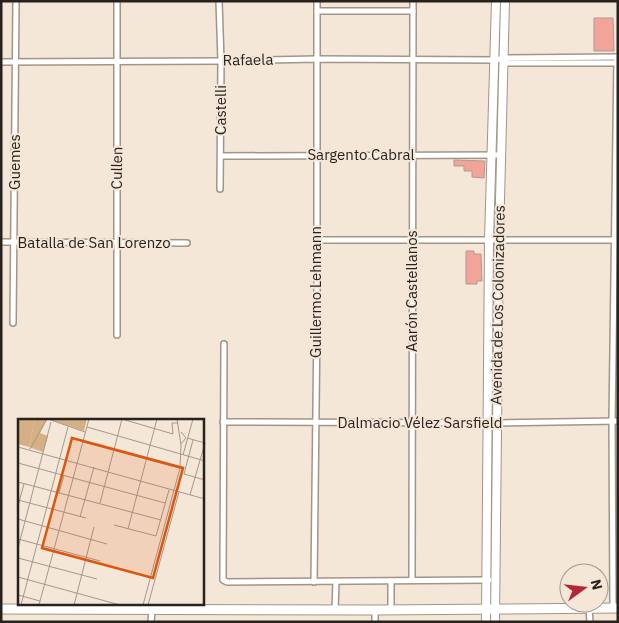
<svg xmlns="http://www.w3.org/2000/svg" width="619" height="623" font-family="'IBM Plex Sans',sans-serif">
  <rect width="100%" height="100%" fill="#f5e7d7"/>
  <g fill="#f2a499" stroke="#ae9996">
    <path d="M 594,18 L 613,18 L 614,51 L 594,51 Z"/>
    <path d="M 454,160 L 485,161 L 484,178 L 472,177 L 472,171 L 464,171 L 464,166 L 454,166 Z"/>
    <path d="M 466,251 L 474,251 L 474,254 L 481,254 L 482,281 L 477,281 L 477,284 L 466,284 Z"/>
  </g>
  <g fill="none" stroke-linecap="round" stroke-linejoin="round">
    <defs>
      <g id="minor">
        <path d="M 219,1 L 221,61 L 220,189"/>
        <path d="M 317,11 L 413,11"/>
        <path d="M 1,62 L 221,61 L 317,59 L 495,60 L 505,58 L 618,57"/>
        <path d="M 503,63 L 618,63"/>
        <path d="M 221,156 L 501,155"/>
        <path d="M 317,240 L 618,240"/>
        <path d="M 1,242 L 187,243"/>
        <path d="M 13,323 L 16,1"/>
        <path d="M 117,335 L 117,1"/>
        <path d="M 224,344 L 223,580 L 227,582 L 489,580"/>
        <path d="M 223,422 L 496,423 L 618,421"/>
        <path d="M 412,580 L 413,1"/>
        <path d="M 391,581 L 391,610"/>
        <path d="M 314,582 L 317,322 L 317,1"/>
        <path d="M 613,608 L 612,421 L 617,57"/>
        <path d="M 589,609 L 590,622"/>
        <path d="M 335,610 L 336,582"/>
        <path d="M 151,622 L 152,610"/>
        <path d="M 375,622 L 375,610"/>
      </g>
      <g id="secondary">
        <path d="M 486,622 L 489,240 L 496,1"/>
        <path d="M 495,622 L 499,240 L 505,1"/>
      </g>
      <path id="primary" d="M 1,609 L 375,610 L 618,608"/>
    </defs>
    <use href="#minor" stroke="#a29587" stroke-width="8"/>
    <use href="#secondary" stroke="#a29587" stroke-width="10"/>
    <use href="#primary" stroke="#a29587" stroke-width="11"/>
    <use href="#minor" stroke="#fff" stroke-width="5"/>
    <use href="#secondary" stroke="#fff" stroke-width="8"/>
    <use href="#primary" stroke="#fff" stroke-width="9"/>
  </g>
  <g text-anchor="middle" stroke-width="4" stroke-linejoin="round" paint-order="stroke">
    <g font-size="15" fill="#27221d" stroke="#f5e7d7">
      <text transform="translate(248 60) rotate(-1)" y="5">Rafaela</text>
      <text transform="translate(221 110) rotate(-90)" y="5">Castelli</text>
      <text x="361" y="160">Sargento Cabral</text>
      <text transform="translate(15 162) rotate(-90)" y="5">Guemes</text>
      <text transform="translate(117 168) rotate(-89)" y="5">Cullen</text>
      <text x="94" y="248">Batalla de San Lorenzo</text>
      <text transform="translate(412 291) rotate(-90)" y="5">Aarón Castellanos</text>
      <text transform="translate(316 292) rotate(-90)" y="5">Guillermo Lehmann</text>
      <text transform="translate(498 305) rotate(-89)" y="5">Avenida de Los Colonizadores</text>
      <text x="420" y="428">Dalmacio Vélez Sarsfield</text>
    </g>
  </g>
  <g transform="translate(18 419)">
    <rect width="186" height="186" fill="#f5e7d7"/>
    <path d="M 17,0 L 29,0 L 22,14 L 30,17 L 25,33 L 11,28 ZM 30,0 L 69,0 L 66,12 Z" fill="#d6b085"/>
    <path d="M 0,0 L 17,0 L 11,28 L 0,25 Z" fill="#d6b085"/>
    <path fill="none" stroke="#a3988d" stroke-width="1" d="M 30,0 L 67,13M 104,0 L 155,15 L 154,4 L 160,4M 69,8 L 187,42M 163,13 L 168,19 L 163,25M 169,19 L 187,24M 65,23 L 161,49M 0,28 L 187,80M 12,30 L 29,0M 165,36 L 175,0M 0,44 L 147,84M 166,55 L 175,21M 166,55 L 187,61M 0,63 L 143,101M 41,74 L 46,56M 172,76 L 187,24M 0,81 L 68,99M 82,84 L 104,0M 0,87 L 6,65M 62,98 L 76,48M 0,100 L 89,125M 96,106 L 138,117 L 151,71M 110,110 L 139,0M 0,120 L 82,142M 0,129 L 33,3M 0,139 L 79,160M 0,158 L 102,186M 0,176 L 22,182M 3,186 L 50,8M 21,186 L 71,0M 56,186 L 76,108M 125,186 L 162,49 L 163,26 L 159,0M 130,186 L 161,73"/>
    <path fill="#de560d" fill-opacity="0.15" stroke="#de560d" stroke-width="2.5" d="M 54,19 L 165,49 L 135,159 L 24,129 Z"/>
    <rect width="186" height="186" fill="none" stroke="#27221d" stroke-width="2.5"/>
  </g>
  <rect width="619" height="623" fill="none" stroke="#27221d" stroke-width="5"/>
  <g transform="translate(584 588) rotate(75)"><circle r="24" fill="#f5e7d7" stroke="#a3988d"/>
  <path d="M0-4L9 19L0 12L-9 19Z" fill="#b6253a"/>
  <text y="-8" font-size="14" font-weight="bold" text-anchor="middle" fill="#27221d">N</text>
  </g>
</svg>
